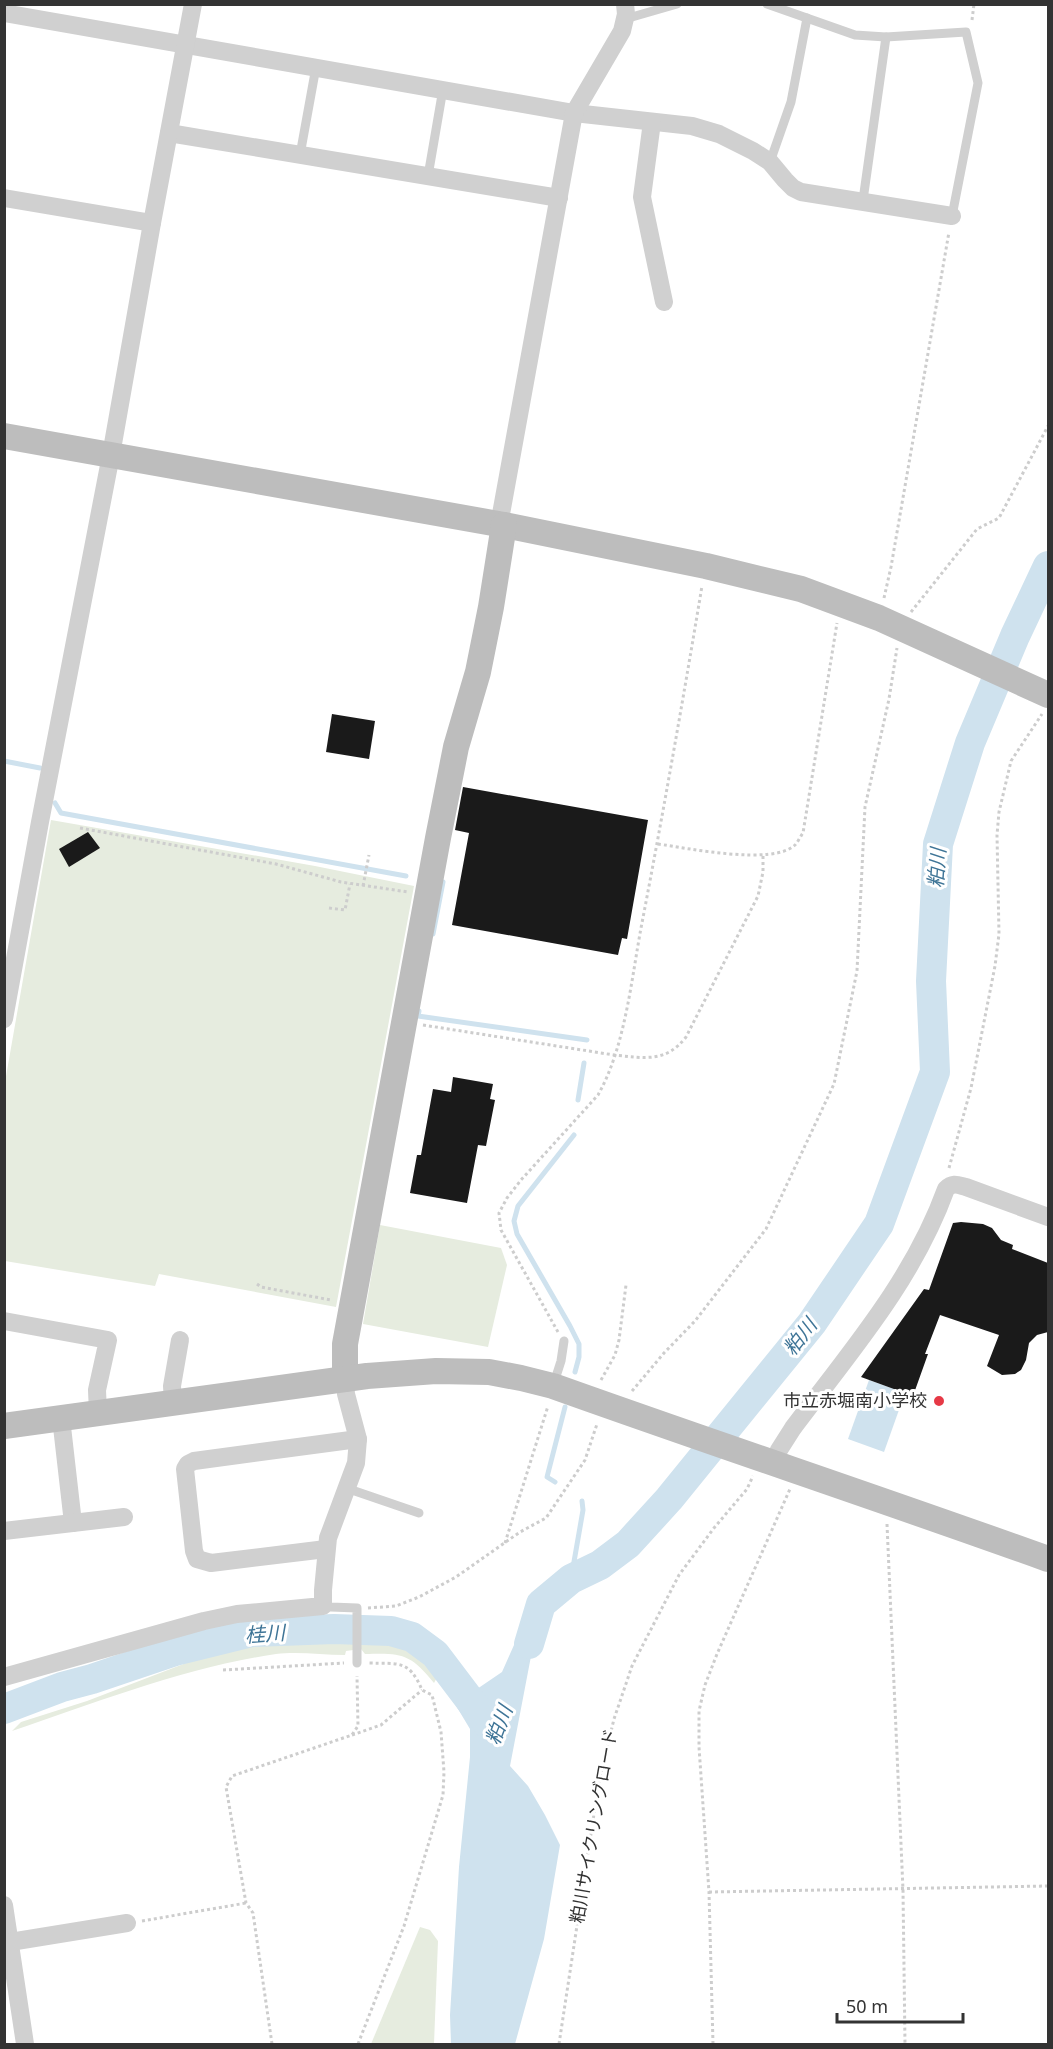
<svg xmlns="http://www.w3.org/2000/svg" width="1053" height="2049" font-family="'Noto Sans','Noto Sans JP',sans-serif">
  <rect width="100%" height="100%" fill="#fff"/>
  <g fill="#e6ecdf">
    <path d="M 51,820 L 315,866 L 414,886 L 336,1307 L 159,1274 L 155,1286 L 5,1261 L 5,1082 Z"/>
    <path d="M 380,1225 L 501,1248 L 507,1265 L 488,1347 L 363,1324 Z"/>
    <path d="M 366,1637 C 405,1642 417,1637 439,1674 L 434,1683 C 410,1653 401,1653 365,1654 L 361,1649 L 346,1651 L 345,1655 C 322,1655 298,1651 276,1654 C 187,1667 97,1702 12,1731 L 21,1722 L 87,1701 L 194,1660 L 256,1644 Z"/>
    <path d="M 420,1927 L 430,1930 L 438,1941 L 434,2044 L 371,2044 Z"/>
  </g>
  <g fill="#cfe2ee">
    <path d="M 869,1380 L 905,1393 L 884,1452 L 848,1439 Z"/>
    <path d="M 541,1604 L 510,1766 L 528,1786 L 545,1815 L 560,1845 L 544,1939 L 515,2044 L 451,2044 L 450,2015 L 459,1867 L 470,1757 L 470,1729 L 455,1704 L 502,1672 L 522,1627 Z"/>
  </g>
  <g fill="none" stroke-linecap="round" stroke-linejoin="round">
    <g stroke="#cfe2ee" stroke-width="5">
      <path d="M 4,761 L 40,768"/>
      <path d="M 55,803 L 61,813 L 406,876"/>
      <path d="M 433,934 L 443,882"/>
      <path d="M 419,1011 L 418,1016 L 587,1040"/>
      <path d="M 578,1100 L 584,1063"/>
      <path d="M 574,1135 L 518,1206 L 514,1221 L 517,1234 L 570,1326 L 579,1344 L 579,1357 L 575,1372"/>
      <path d="M 555,1482 L 547,1477 L 565,1407"/>
      <path d="M 571,1579 L 583,1510 L 582,1501"/>
    </g>
    <g stroke="#cfe2ee" stroke-width="30">
      <path d="M 529,1644 L 541,1604 L 571,1579 L 600,1565 L 628,1544 L 669,1499 L 812,1323 L 879,1224 L 935,1072 L 931,981 L 938,844 L 970,743 L 1015,636 L 1048,566"/>
      <path d="M 4,1709 L 62,1687 L 92,1679 L 175,1651 L 252,1632 L 334,1629 L 391,1631 L 412,1637 L 435,1654 L 491,1728"/>
    </g>
  </g>
  <g fill="#1a1a1a">
    <path d="M 332,714 L 375,721 L 369,759 L 326,752 Z"/>
    <path d="M 463,787 L 648,820 L 627,939 L 622,938 L 618,955 L 452,925 L 469,833 L 455,830 Z"/>
    <path d="M 88,832 L 100,848 L 69,867 L 59,849 Z"/>
    <path d="M 453,1077 L 493,1084 L 490,1099 L 495,1100 L 486,1146 L 478,1145 L 467,1203 L 410,1193 L 417,1155 L 421,1155 L 433,1089 L 451,1092 Z"/>
    <path d="M 961,1222 L 983,1224 L 992,1228 L 1001,1240 L 1013,1245 L 1012,1249 L 1048,1263 L 1048,1332 L 1037,1335 L 1029,1343 L 1026,1360 L 1021,1370 L 1015,1374 L 1002,1375 L 987,1366 L 999,1335 L 940,1315 L 925,1354 L 928,1354 L 913,1396 L 861,1377 L 924,1289 L 929,1290 L 953,1223 Z"/>
  </g>
  <g fill="none" stroke-linecap="round" stroke-linejoin="round">
    <g stroke="#cdcdcd" stroke-width="3" stroke-dasharray="3 3" stroke-linecap="butt">
      <path d="M 972,20 L 974,4"/>
      <path d="M 884,598 L 891,567 L 949,232"/>
      <path d="M 911,612 L 977,529 L 999,518 L 1048,426"/>
      <path d="M 80,828 L 276,864 L 341,882 L 408,892"/>
      <path d="M 658,844 C 687,848 773,866 795,845 C 798,842 800,837 803,833 L 837,623"/>
      <path d="M 363,886 L 369,855"/>
      <path d="M 329,908 L 345,910 L 350,884"/>
      <path d="M 423,1025 L 614,1055 C 644,1058 666,1063 686,1037 L 758,896 L 763,872 L 763,854"/>
      <path d="M 949,1168 L 971,1088 L 995,966 L 999,934 L 997,835 L 999,812 L 1011,761 L 1042,714"/>
      <path d="M 257,1284 L 261,1287 L 331,1300"/>
      <path d="M 558,1332 L 501,1230 L 499,1213 L 507,1198 L 521,1180 L 598,1095 C 625,1047 631,982 641,928 C 663,814 683,700 702,586"/>
      <path d="M 601,1380 L 615,1355 L 619,1340 L 626,1285"/>
      <path d="M 632,1391 L 664,1353 L 695,1321 L 766,1229 L 834,1084 L 857,971 L 865,807 L 889,699 L 897,648"/>
      <path d="M 887,1524 L 903,1890 L 905,2044"/>
      <path d="M 505,1543 L 548,1406"/>
      <path d="M 368,1608 L 396,1606 L 419,1597 L 456,1577 L 520,1532 L 546,1518 L 585,1460 L 597,1424"/>
      <path d="M 223,1670 L 344,1663"/>
      <path d="M 352,1735 L 381,1725 L 422,1690"/>
      <path d="M 709,1892 L 1048,1886"/>
      <path d="M 142,1921 L 246,1903"/>
      <path d="M 272,2044 L 253,1913 L 246,1903 L 226,1787 L 232,1776 L 352,1735 L 358,1726 L 357,1676"/>
      <path d="M 358,2044 L 404,1926 L 443,1795 L 444,1772 L 441,1732 L 432,1695 L 422,1690 C 409,1659 398,1664 369,1663"/>
      <path d="M 559,2044 L 599,1781 L 614,1719 L 632,1666 L 679,1575 L 714,1528 L 747,1489 L 753,1476"/>
      <path d="M 713,2044 L 709,1892 L 699,1747 L 699,1711 L 705,1685 L 717,1654 L 790,1489"/>
    </g>
    <g stroke="#d0d0d0" stroke-width="9">
      <path d="M 767,4 L 855,35 L 886,37 L 966,32 L 978,83 L 952,216"/>
      <path d="M 625,19 L 677,4"/>
      <path d="M 300,155 L 316,67"/>
      <path d="M 770,162 L 791,102 L 807,18"/>
      <path d="M 428,176 L 443,89"/>
      <path d="M 863,200 L 886,37"/>
      <path d="M 553,1386 L 561,1361 L 564,1341"/>
      <path d="M 346,1488 L 419,1513"/>
      <path d="M 323,1606 L 331,1607 L 357,1608 L 357,1663"/>
    </g>
    <g stroke="#d0d0d0" stroke-width="18">
      <path d="M 4,13 L 574,113 L 692,126 L 719,134 L 753,151 L 770,162 L 785,180 L 793,188 L 801,192 L 952,216"/>
      <path d="M 652,122 L 642,197 L 664,302"/>
      <path d="M 169,133 L 559,198"/>
      <path d="M 4,198 L 152,223"/>
      <path d="M 499,525 L 574,113 L 622,31 L 626,14 L 625,4"/>
      <path d="M 4,1019 L 40,822 L 111,455 L 152,223 L 193,4"/>
      <path d="M 4,1321 L 108,1340 L 97,1390 L 98,1413"/>
      <path d="M 173,1402 L 172,1386 L 180,1340"/>
      <path d="M 61,1418 L 73,1523"/>
      <path d="M 773,1463 L 779,1450 L 793,1428 C 851,1351 913,1280 946,1189 C 953,1182 958,1185 966,1187 L 1048,1217"/>
      <path d="M 4,1531 L 124,1517"/>
      <path d="M 326,1549 L 211,1563 L 197,1559 L 194,1551 L 185,1469 L 188,1464 L 194,1461 L 358,1439"/>
      <path d="M 4,1677 L 204,1621 L 237,1614 L 323,1606 L 323,1590 L 328,1538 L 356,1463 L 358,1439 L 346,1394 L 345,1379"/>
      <path d="M 4,1905 L 25,2044"/>
      <path d="M 4,1943 L 127,1923"/>
    </g>
    <g stroke="#bdbdbd" stroke-width="26">
      <path d="M 4,436 L 504,525 L 706,566 L 801,589 L 879,618 L 1048,695"/>
      <path d="M 345,1379 L 345,1344 L 438,838 L 456,747 L 478,672 L 491,607 L 504,525"/>
      <path d="M 4,1426 L 367,1376 L 436,1371 L 489,1372 L 521,1378 L 553,1386 C 718,1445 884,1500 1048,1559"/>
    </g>
  </g>
  <circle fill="#e63946" stroke="#fff" stroke-width="2" cx="939" cy="1401" r="6"/>
  <g text-anchor="middle" stroke-width="6" stroke-linejoin="round" paint-order="stroke">
    <g font-size="18" fill="#333" stroke="#fff" text-anchor="end">
      <text x="927" y="1407">市立赤堀南小学校</text>
    </g>
    <g font-size="18" fill="#333" stroke="#fff">
      <text transform="translate(594 1826) rotate(-80)" y="6">粕川サイクリングロード</text>
    </g>
    <g font-size="20" font-style="italic" fill="#3f7597" stroke="#fff">
      <text transform="translate(937 868) rotate(-86)" y="7">粕川</text>
      <text transform="translate(800 1337) rotate(-52)" y="7">粕川</text>
      <text transform="translate(265 1634) rotate(-4)" y="7">桂川</text>
      <text transform="translate(499 1725) rotate(-69)" y="7">粕川</text>
    </g>
  </g>
  <rect width="1053" height="2049" fill="none" stroke="#333333" stroke-width="12"/>
  <path d="M837 2013v9h126v-9" fill="none" stroke="#333333" stroke-width="3"/>
  <text x="846" y="2013" font-size="18" fill="#333333" stroke="#ffffff" stroke-width="4.5" paint-order="stroke">50 m</text>
</svg>
